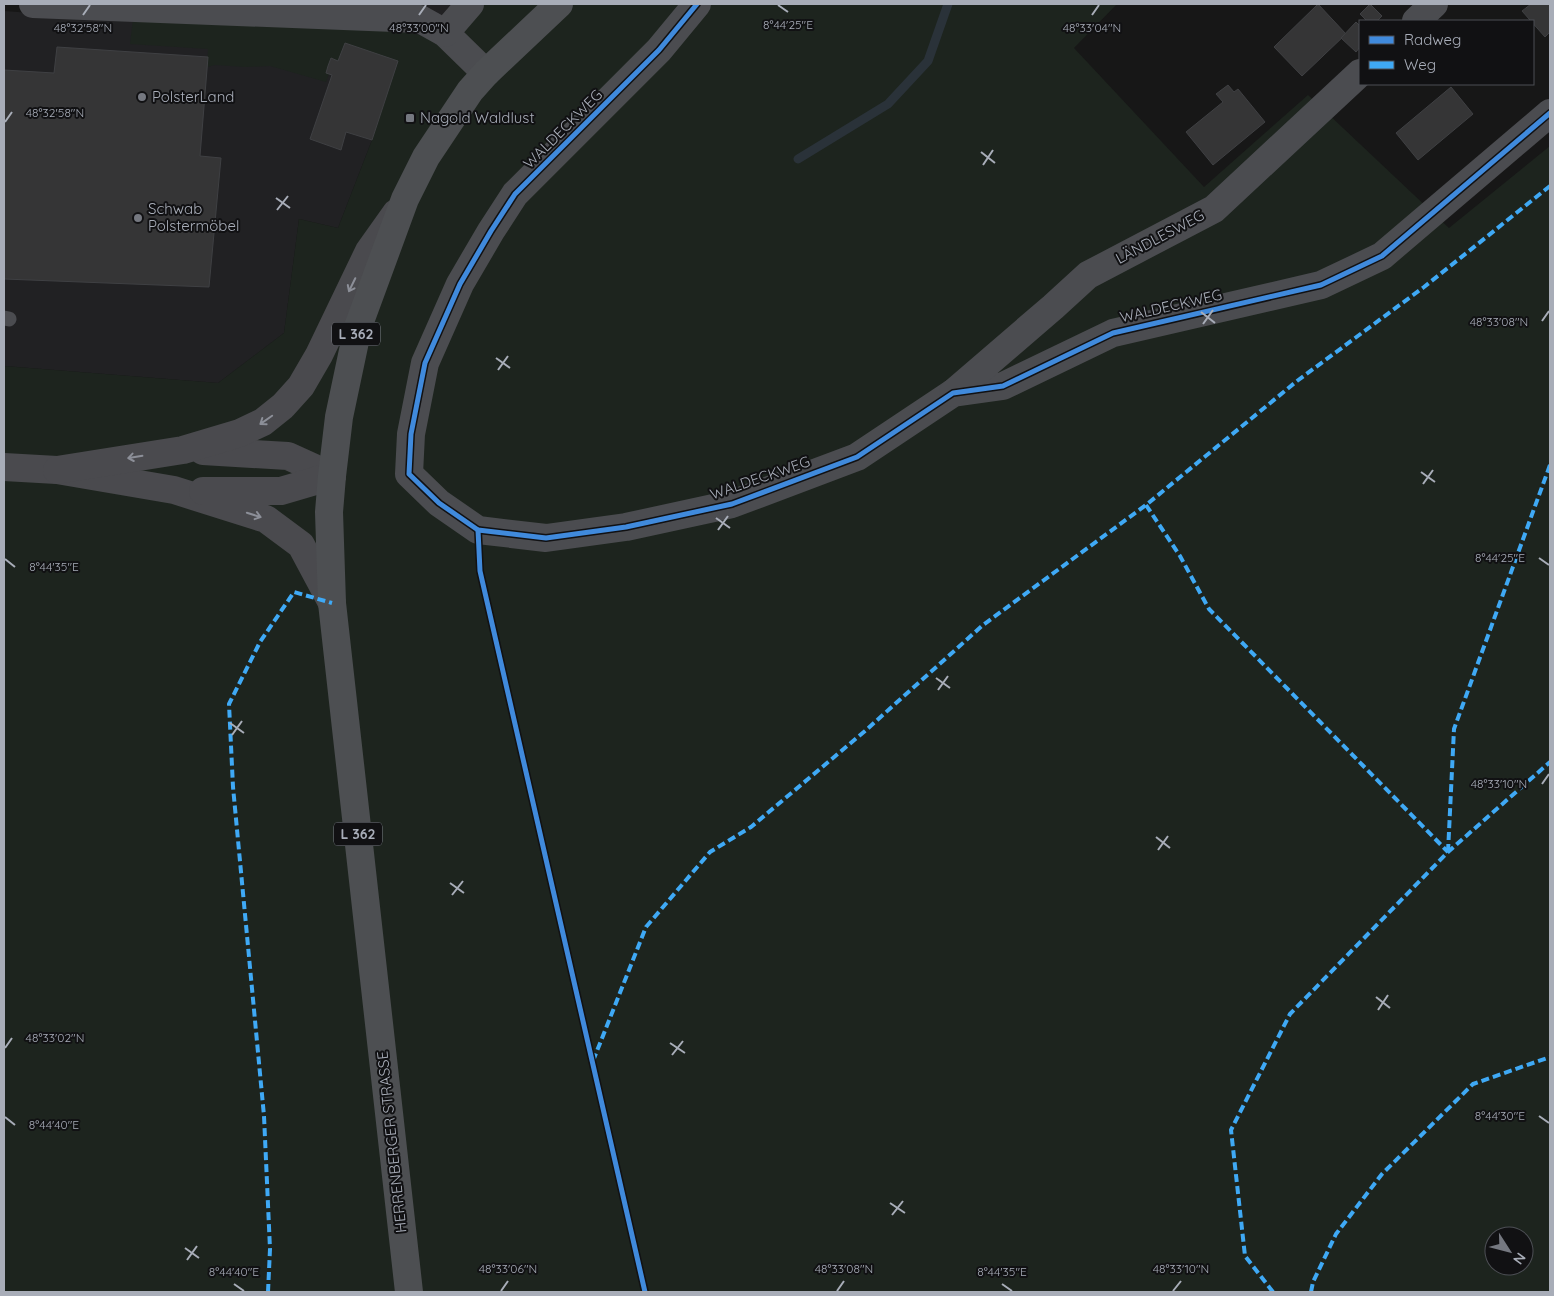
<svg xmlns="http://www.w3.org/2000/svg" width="1554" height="1296" font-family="Quicksand,sans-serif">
  <rect width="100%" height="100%" fill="#171717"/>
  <path fill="#212123" d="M 116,4 L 456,4 L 372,140 L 338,228 L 299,219 L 284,333 L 218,383 L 4,366 L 4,11 L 114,19 Z"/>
  <path fill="#1d241e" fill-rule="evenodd" d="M 456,4 L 1117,4 L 1074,48 L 1204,187 L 1308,95 L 1449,228 L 1550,146 L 1550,1292 L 4,1292 L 4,366 L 218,383 L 284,333 L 299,219 L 338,228 L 372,140 L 398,62 L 338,61 L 331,59 L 326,72 L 329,74 L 326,82 L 270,66 L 245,67 L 215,65 L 207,67 L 208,49 L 130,44 L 133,19 L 371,26 L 425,36 ZM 1494,1236 L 1524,1236 L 1524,1266 L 1494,1266 Z"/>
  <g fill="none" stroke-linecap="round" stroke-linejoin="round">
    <path stroke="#2a3239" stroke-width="9" d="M 798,159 L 888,104 L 928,61 L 948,4"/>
  </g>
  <g fill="#353536" stroke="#3f4043">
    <path d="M 1318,4 L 1346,34 L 1302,76 L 1274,47 Z"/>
    <path d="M 1370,4 L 1382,16 L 1377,21 L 1367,21 L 1360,14 Z"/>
    <path d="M 1531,4 L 1550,4 L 1550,32 L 1545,37 L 1522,11 Z"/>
    <path d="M 1356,22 L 1360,26 L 1360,47 L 1356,52 L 1341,38 Z"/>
    <path d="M 345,43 L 398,61 L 372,140 L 346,132 L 341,150 L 310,139 L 332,75 L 326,73 L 328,66 L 331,58 L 338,61 Z"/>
    <path d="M 57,47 L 208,57 L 200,156 L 221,158 L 209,287 L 4,279 L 4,70 L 54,73 Z"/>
    <path d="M 1228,85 L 1234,92 L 1238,89 L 1265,122 L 1213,165 L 1186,132 L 1223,102 L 1216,94 Z"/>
    <path d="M 1451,87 L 1473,114 L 1418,160 L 1396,133 Z"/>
  </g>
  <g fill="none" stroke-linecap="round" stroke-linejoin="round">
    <path stroke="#4b4c50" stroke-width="15" d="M 4,318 L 9,319"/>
    <g stroke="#4b4c50" stroke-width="28">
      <path d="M 33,4 L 420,19 L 445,33 L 486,73"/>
      <path d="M 697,4 L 659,50 L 515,194 L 491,231 L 460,284 L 425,363 L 411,434 L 409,474 L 439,503 L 478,530 L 546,538 L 626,527 L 732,504 L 857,457 L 953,393 L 1003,386 L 1113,333 L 1321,285 L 1382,256 L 1550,113"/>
      <path d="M 1416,21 L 1434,4"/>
      <path d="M 445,33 L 470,4"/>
      <path d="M 953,393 L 1053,307 L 1088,275 L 1214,209 L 1360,73"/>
    </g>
    <g stroke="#4a4a4e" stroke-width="28">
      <path d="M 203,451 L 288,456 L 332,476"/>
      <path d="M 4,467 L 57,470 L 174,490 L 266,519 L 301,545 L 332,603"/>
      <path d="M 57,470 L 183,450 L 240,433 L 263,422 L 283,406 L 301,386 L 319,355 L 369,251 L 396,213"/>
      <path d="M 203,491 L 281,491 L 332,476"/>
    </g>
    <path stroke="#4d4f52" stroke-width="28" d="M 409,1292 L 332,603 L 329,512 L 332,476 L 339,417 L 358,327 L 405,199 L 426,157 L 470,91 L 486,73 L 559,4"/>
    <g stroke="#3fa9f5" stroke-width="4" stroke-dasharray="8 4" stroke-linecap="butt">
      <path d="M 1146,505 L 1180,556 L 1209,609 L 1448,852"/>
      <path d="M 1448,852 L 1454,729 L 1550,465"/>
      <path d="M 593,1061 L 646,927 L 710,852 L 751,827 L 865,731 L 983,625 L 1146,505 L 1297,381 L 1424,287 L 1550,186"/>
      <path d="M 268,1292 L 270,1249 L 264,1116 L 233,787 L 229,704 L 260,642 L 294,592 L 332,603"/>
      <path d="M 1273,1292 L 1245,1256 L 1231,1130 L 1290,1014 L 1448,852 L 1550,762"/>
      <path d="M 1311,1292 L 1313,1282 L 1336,1234 L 1382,1174 L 1473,1084 L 1550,1057"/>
    </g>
    <defs>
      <g id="cycleway">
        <path d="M 697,4 L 659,50 L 515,194 L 491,231 L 460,284 L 425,363 L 411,434 L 409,474 L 439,503 L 478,530 L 546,538 L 626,527 L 732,504 L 857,457 L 953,393 L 1003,386 L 1113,333 L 1321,285 L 1382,256 L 1550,113"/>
        <path d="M 478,530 L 480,571 L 645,1292"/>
      </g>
    </defs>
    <use href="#cycleway" stroke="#111113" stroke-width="8"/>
    <use href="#cycleway" stroke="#408adc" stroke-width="5"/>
  </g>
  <defs><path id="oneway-shaft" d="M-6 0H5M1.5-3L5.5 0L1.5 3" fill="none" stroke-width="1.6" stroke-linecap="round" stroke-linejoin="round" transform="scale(1.25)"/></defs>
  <g stroke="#8c8f98">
    <use href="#oneway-shaft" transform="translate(352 285) rotate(116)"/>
    <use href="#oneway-shaft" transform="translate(266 420) rotate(145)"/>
    <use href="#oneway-shaft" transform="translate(135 457) rotate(171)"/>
    <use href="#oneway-shaft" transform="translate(254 515) rotate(18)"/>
  </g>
  <path fill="none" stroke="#a8adb8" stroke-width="2" d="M 778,5 L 788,12M 83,15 L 90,5M 419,15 L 426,5M 1092,15 L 1099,5M 5,122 L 12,112M 981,152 L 995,163M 983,165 L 993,150M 276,198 L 290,208M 277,210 L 288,196M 1201,312 L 1215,323M 1542,321 L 1549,311M 1203,324 L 1213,310M 496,358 L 510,368M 498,370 L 508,356M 1421,472 L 1435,482M 1423,484 L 1433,470M 716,518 L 730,528M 718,530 L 728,516M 1539,558 L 1549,565M 5,559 L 15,567M 936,678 L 950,688M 938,690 L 948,676M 230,723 L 244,733M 232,735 L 242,721M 1542,784 L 1549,774M 1156,837 L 1170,848M 1158,850 L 1168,836M 450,883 L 464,893M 452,895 L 463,881M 1376,997 L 1390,1008M 1378,1010 L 1388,995M 670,1043 L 685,1053M 5,1048 L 12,1038M 672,1055 L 683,1041M 1539,1116 L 1549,1123M 5,1117 L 15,1125M 890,1203 L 905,1213M 892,1215 L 903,1201M 185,1248 L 199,1258M 187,1260 L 197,1246M 234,1284 L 244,1291M 1002,1284 L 1012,1291M 501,1291 L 508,1281M 837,1291 L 844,1281M 1173,1291 L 1181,1281"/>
  <g fill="#757880" stroke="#111113" stroke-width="2">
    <circle cx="142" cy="97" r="5"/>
    <rect x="405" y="113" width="10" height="10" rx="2.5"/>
    <circle cx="138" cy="218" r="5"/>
  </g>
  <g text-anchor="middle" stroke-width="4" stroke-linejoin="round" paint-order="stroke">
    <g fill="#111113" stroke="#7b7e86" stroke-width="1">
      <rect x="332" y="322.5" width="48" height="23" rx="4"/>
      <rect x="334" y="822.5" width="48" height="23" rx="4"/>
    </g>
    <g font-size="14" font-weight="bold" fill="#a8adb8">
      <text x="356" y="339">L 362</text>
      <text x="358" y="839">L 362</text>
    </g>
    <g font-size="15" fill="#a8adb8" stroke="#111113" text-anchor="start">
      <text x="152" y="102">PolsterLand</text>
      <text x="420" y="123">Nagold Waldlust</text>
      <text x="148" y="214">Schwab<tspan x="148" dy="17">Polstermöbel</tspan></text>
    </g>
    <g font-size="15" fill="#a8adb8" stroke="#111113">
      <text transform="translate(563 129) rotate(-45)" y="5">WALDECKWEG</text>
      <text transform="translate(1160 237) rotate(-28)" y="5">LÄNDLESWEG</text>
      <text transform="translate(1171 306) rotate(-13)" y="5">WALDECKWEG</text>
      <text transform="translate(760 478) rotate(-19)" y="5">WALDECKWEG</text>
      <text transform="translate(392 1142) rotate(-96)" y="5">HERRENBERGER STRASSE</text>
    </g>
  </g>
  <g font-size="12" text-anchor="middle" fill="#a8adb8" stroke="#111113" stroke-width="4" stroke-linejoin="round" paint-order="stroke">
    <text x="788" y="29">8°44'25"E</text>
    <text x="83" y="32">48°32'58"N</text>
    <text x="1092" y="32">48°33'04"N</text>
    <text x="419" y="32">48°33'00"N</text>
    <text x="55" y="117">48°32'58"N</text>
    <text x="1499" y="326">48°33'08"N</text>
    <text x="1500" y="562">8°44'25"E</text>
    <text x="54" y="571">8°44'35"E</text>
    <text x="1499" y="788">48°33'10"N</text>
    <text x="55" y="1042">48°33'02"N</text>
    <text x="1500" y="1120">8°44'30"E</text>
    <text x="54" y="1129">8°44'40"E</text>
    <text x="508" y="1273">48°33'06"N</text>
    <text x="844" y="1273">48°33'08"N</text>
    <text x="1181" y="1273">48°33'10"N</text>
    <text x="234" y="1276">8°44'40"E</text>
    <text x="1002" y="1276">8°44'35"E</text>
  </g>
  <rect width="1554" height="1296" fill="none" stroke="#a8adb8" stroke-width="10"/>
  <rect x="1359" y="20" width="175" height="65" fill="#111113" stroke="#4d4f55"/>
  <rect x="1369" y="36" width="25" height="8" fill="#408adc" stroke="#4d4f55"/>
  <text x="1404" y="45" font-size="15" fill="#a8adb8">Radweg</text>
  <rect x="1369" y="61" width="25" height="8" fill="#3fa9f5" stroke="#4d4f55"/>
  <text x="1404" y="70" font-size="15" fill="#a8adb8">Weg</text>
  <g transform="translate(1509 1251) rotate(126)"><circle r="24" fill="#111113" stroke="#4d4f55"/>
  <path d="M0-4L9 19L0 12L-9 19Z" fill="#757880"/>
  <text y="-8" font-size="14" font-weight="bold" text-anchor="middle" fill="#a8adb8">N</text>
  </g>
</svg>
